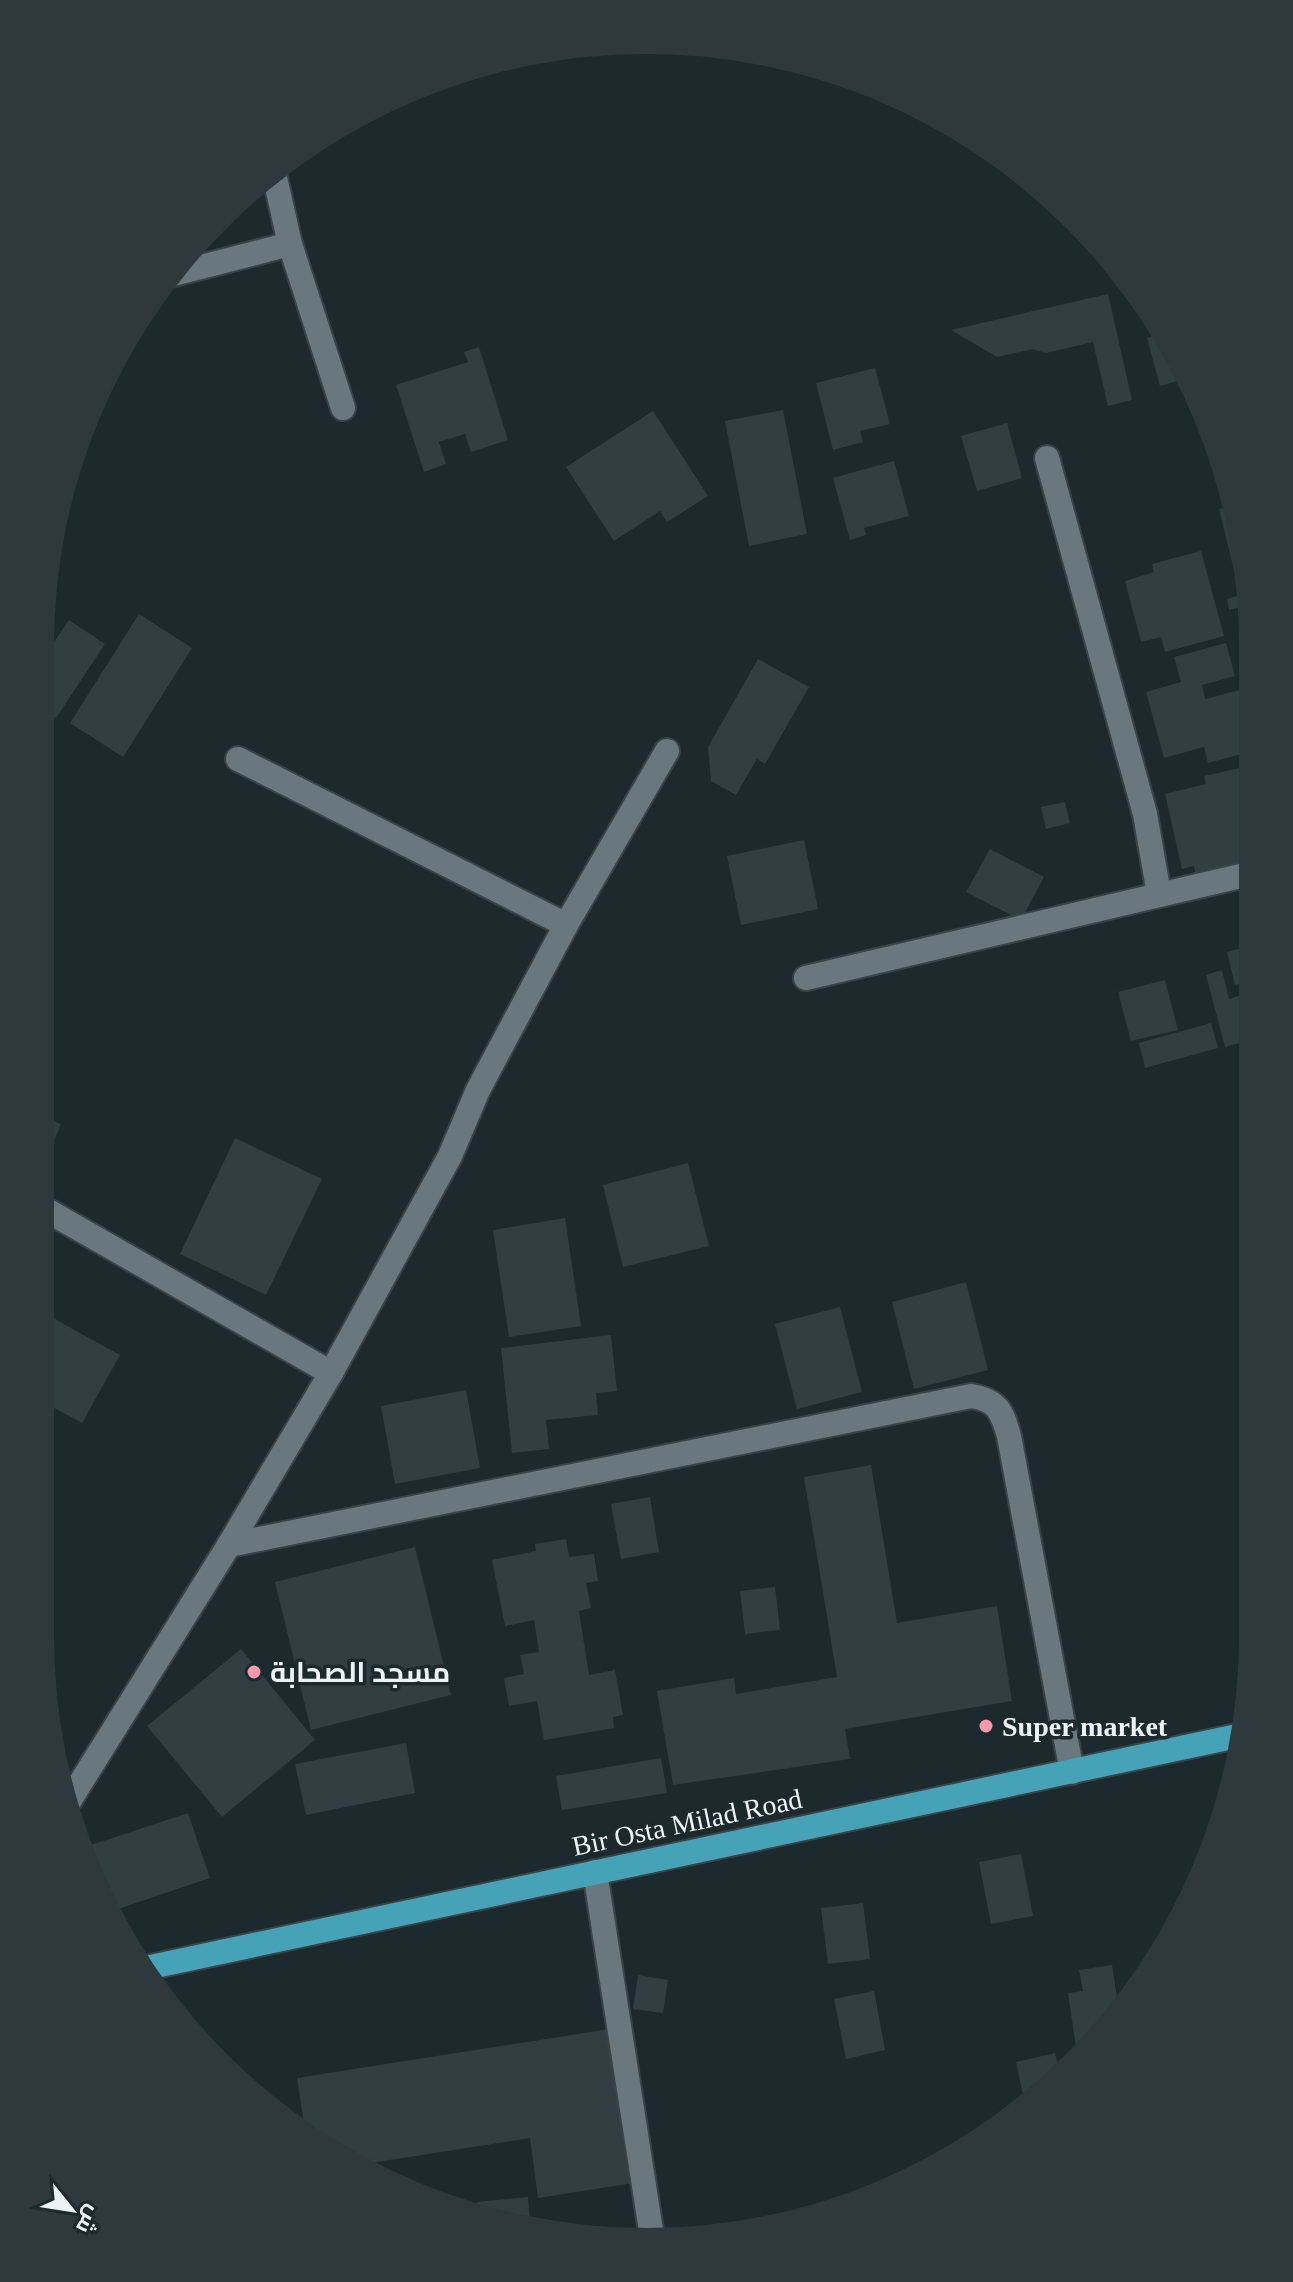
<svg xmlns="http://www.w3.org/2000/svg" width="1293" height="2282" font-family="'Times New Roman',Cairo,serif">
  <rect width="100%" height="100%" fill="#1c292d"/>
  <g fill="#313f43">
    <path d="M 1108,294 L 1132,400 L 1108,406 L 1093,342 L 1046,353 L 1033,349 L 997,357 L 951,330 Z"/>
    <path d="M 1163,334 L 1185,379 L 1160,386 L 1147,338 Z"/>
    <path d="M 479,347 L 508,440 L 471,452 L 465,434 L 439,442 L 446,464 L 424,472 L 396,385 L 468,362 L 464,352 Z"/>
    <path d="M 875,368 L 890,424 L 860,431 L 863,442 L 833,450 L 816,383 Z"/>
    <path d="M 783,410 L 807,534 L 749,546 L 725,421 Z"/>
    <path d="M 653,411 L 708,496 L 667,522 L 660,511 L 614,541 L 566,467 Z"/>
    <path d="M 1007,423 L 1022,478 L 977,491 L 961,436 Z"/>
    <path d="M 894,461 L 909,516 L 864,528 L 866,535 L 850,540 L 833,478 Z"/>
    <path d="M 1233,505 L 1248,568 L 1248,575 L 1236,578 L 1219,509 Z"/>
    <path d="M 1201,551 L 1224,636 L 1165,652 L 1161,637 L 1141,642 L 1125,581 L 1154,572 L 1152,564 Z"/>
    <path d="M 1248,583 L 1248,618 L 1247,618 L 1244,606 L 1229,610 L 1227,599 L 1240,595 L 1237,585 Z"/>
    <path d="M 139,614 L 192,648 L 123,757 L 70,723 Z"/>
    <path d="M 69,620 L 105,644 L 56,718 L 41,708 L 41,661 Z"/>
    <path d="M 1226,643 L 1235,676 L 1202,685 L 1205,699 L 1239,690 L 1248,727 L 1249,752 L 1208,763 L 1204,747 L 1164,758 L 1146,692 L 1181,682 L 1174,657 Z"/>
    <path d="M 758,659 L 809,687 L 765,764 L 757,759 L 736,795 L 711,781 L 708,747 Z"/>
    <path d="M 1249,766 L 1249,801 L 1244,802 L 1249,826 L 1249,863 L 1196,876 L 1194,866 L 1182,869 L 1165,794 L 1206,784 L 1204,776 Z"/>
    <path d="M 1065,802 L 1070,823 L 1046,829 L 1041,807 Z"/>
    <path d="M 804,840 L 818,909 L 741,925 L 727,856 Z"/>
    <path d="M 990,849 L 1044,877 L 1021,920 L 966,892 Z"/>
    <path d="M 1249,946 L 1249,981 L 1235,985 L 1227,952 Z"/>
    <path d="M 41,962 L 54,971 L 41,990 Z"/>
    <path d="M 1222,970 L 1229,999 L 1249,993 L 1250,1040 L 1225,1047 L 1206,975 Z"/>
    <path d="M 1165,980 L 1178,1030 L 1131,1041 L 1118,992 Z"/>
    <path d="M 1211,1023 L 1218,1048 L 1145,1068 L 1139,1043 Z"/>
    <path d="M 41,1116 L 61,1124 L 41,1173 Z"/>
    <path d="M 235,1138 L 322,1179 L 266,1295 L 180,1254 Z"/>
    <path d="M 688,1163 L 709,1246 L 623,1267 L 603,1185 Z"/>
    <path d="M 565,1218 L 581,1326 L 509,1337 L 493,1230 Z"/>
    <path d="M 966,1282 L 988,1370 L 914,1389 L 892,1302 Z"/>
    <path d="M 840,1307 L 862,1392 L 797,1409 L 775,1324 Z"/>
    <path d="M 40,1311 L 120,1355 L 82,1423 L 40,1400 Z"/>
    <path d="M 611,1335 L 617,1391 L 596,1393 L 598,1415 L 546,1420 L 549,1449 L 512,1453 L 501,1348 Z"/>
    <path d="M 466,1390 L 480,1468 L 395,1484 L 381,1406 Z"/>
    <path d="M 871,1465 L 897,1623 L 997,1606 L 1012,1701 L 845,1729 L 850,1759 L 673,1785 L 657,1691 L 734,1678 L 736,1694 L 837,1677 L 804,1477 Z"/>
    <path d="M 650,1497 L 659,1552 L 621,1559 L 611,1504 Z"/>
    <path d="M 566,1539 L 569,1557 L 594,1554 L 598,1581 L 586,1583 L 591,1608 L 579,1611 L 589,1675 L 615,1670 L 623,1715 L 613,1717 L 614,1728 L 544,1740 L 537,1701 L 509,1706 L 504,1678 L 524,1674 L 520,1655 L 539,1652 L 534,1620 L 505,1626 L 492,1560 L 536,1551 L 535,1544 Z"/>
    <path d="M 415,1547 L 451,1695 L 311,1730 L 275,1582 Z"/>
    <path d="M 775,1587 L 780,1630 L 745,1634 L 740,1591 Z"/>
    <path d="M 241,1649 L 315,1740 L 222,1817 L 147,1726 Z"/>
    <path d="M 406,1743 L 415,1793 L 306,1815 L 295,1764 Z"/>
    <path d="M 661,1758 L 667,1793 L 562,1810 L 556,1776 Z"/>
    <path d="M 188,1813 L 210,1878 L 115,1910 L 82,1848 Z"/>
    <path d="M 1021,1854 L 1033,1916 L 991,1924 L 979,1862 Z"/>
    <path d="M 863,1903 L 870,1959 L 828,1964 L 821,1908 Z"/>
    <path d="M 1112,1965 L 1118,2004 L 1077,2054 L 1068,1993 L 1083,1991 L 1079,1970 Z"/>
    <path d="M 638,1975 L 668,1980 L 663,2013 L 633,2009 Z"/>
    <path d="M 874,1991 L 885,2050 L 846,2059 L 834,1999 Z"/>
    <path d="M 616,2028 L 640,2182 L 538,2198 L 530,2138 L 364,2164 L 306,2136 L 297,2078 Z"/>
    <path d="M 1055,2053 L 1060,2075 L 1046,2092 L 1025,2105 L 1016,2062 Z"/>
    <path d="M 528,2197 L 530,2225 L 489,2221 L 478,2216 L 477,2202 Z"/>
    <path d="M 757,2222 L 757,2224 L 699,2238 L 698,2233 Z"/>
  </g>
  <g fill="none" stroke-linecap="round" stroke-linejoin="round">
    <defs>
      <g id="street">
        <path d="M 273,169 L 290,244 L 343,408"/>
        <path d="M 170,275 L 290,244"/>
        <path d="M 1047,458 L 1145,814 L 1159,894"/>
        <path d="M 238,759 L 566,925"/>
        <path d="M 806,978 L 1249,874"/>
        <path d="M 41,1207 L 331,1373"/>
        <path d="M 229,1545 L 971,1396 C 998,1400 1002,1412 1009,1436 L 1072,1772"/>
        <path d="M 68,1803 L 229,1545 L 331,1373 L 450,1156 L 478,1090 L 566,925 L 667,751"/>
        <path d="M 595,1872 L 652,2237"/>
      </g>
      <path id="primary" d="M 146,1968 L 1242,1735"/>
    </defs>
    <use href="#street" stroke="#384446" stroke-width="28"/>
    <use href="#primary" stroke="#384446" stroke-width="28"/>
    <use href="#street" stroke="#68787c" stroke-width="24"/>
    <use href="#primary" stroke="#46a3b7" stroke-width="24"/>
  </g>
  <g fill="#f29aac" stroke="#1c292d" stroke-width="3">
    <circle cx="254" cy="1672" r="8"/>
    <circle cx="986" cy="1726" r="8"/>
  </g>
  <g text-anchor="middle" stroke-width="7" stroke-linejoin="round" paint-order="stroke">
    <g font-size="28" font-weight="bold" fill="#ebf3f6" stroke="#1c292d" text-anchor="start">
      <text x="270" y="1682">مسجد الصحابة</text>
      <text x="1002" y="1736">Super market</text>
    </g>
    <g font-size="28" fill="#ebf3f6" stroke="#1c292d">
      <text transform="translate(687 1822) rotate(-12)" y="10">Bir Osta Milad Road</text>
    </g>
  </g>
  <path d="M0 0H1293V2282H0ZM646 54H647A592 592 0 0 1 1239 646V1636A592 592 0 0 1 647 2228H646A592 592 0 0 1 54 1636V646A592 592 0 0 1 646 54Z" fill="#2d393d" fill-rule="evenodd"/>
  <g transform="translate(72 2210) rotate(120)" stroke="#1c292d" stroke-width="6" paint-order="stroke">
  <path d="M0-6L14 30L0 20L-14 30Z" fill="#ebf3f6"/>
  <text y="-12" font-size="22" font-weight="bold" text-anchor="middle" fill="#ebf3f6">ش</text>
  </g>
</svg>
